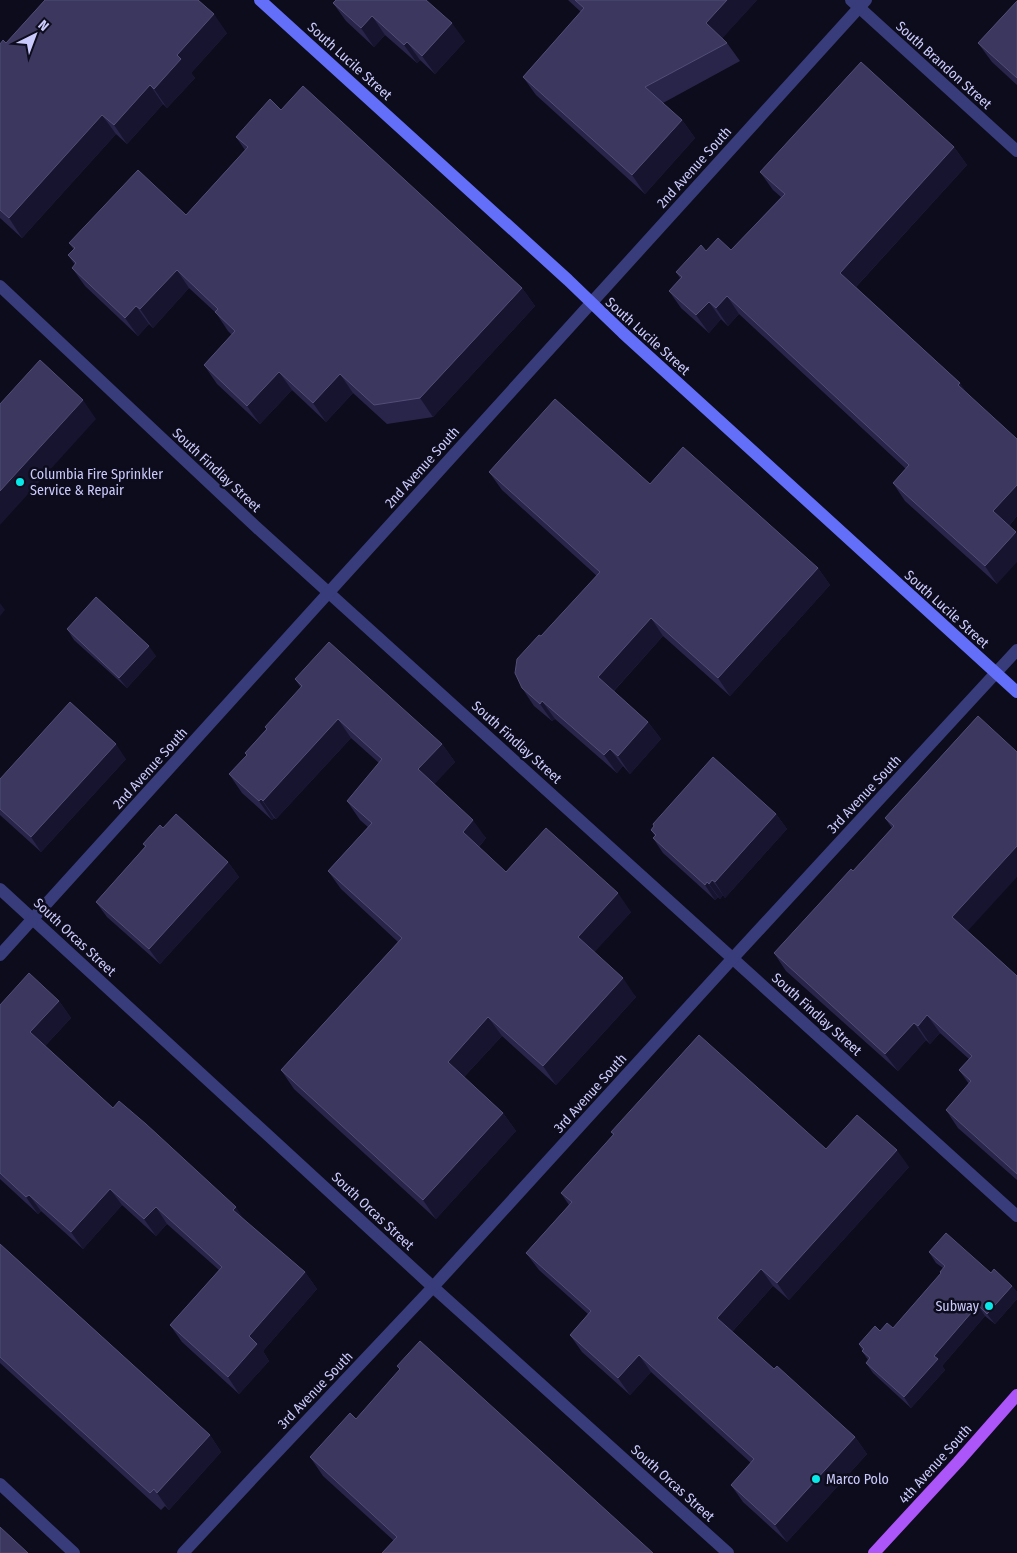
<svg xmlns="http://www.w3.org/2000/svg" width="1017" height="1553" font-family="'Fira Sans Condensed',sans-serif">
  <rect width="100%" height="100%" fill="#0d0c1c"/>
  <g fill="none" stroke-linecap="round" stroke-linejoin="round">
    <g stroke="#393c7a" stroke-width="12">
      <path d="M 851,0 L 1017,151"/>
      <path d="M 0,286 L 254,525 L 1017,1216"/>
      <path d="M 0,889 L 433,1287 L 728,1553"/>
      <path d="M 0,955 L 866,0"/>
      <path d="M 0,1484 L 74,1553"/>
      <path d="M 183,1553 L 265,1465 L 433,1287 L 733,958 L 1017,650"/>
    </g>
    <path stroke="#646ff9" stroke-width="12" d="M 260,0 L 568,280 L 623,333 L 1017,692"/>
    <path stroke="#ac55f8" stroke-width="12" d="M 874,1553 L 958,1462 L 1017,1395"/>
  </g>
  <g fill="#29254a">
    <path d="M 568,0 L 757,0 L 722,38 L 727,43 L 740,61 L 663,103 L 682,120 L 695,138 L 645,194 L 536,95 L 523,77 L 581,12 Z"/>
    <path d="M 1017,1 L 1017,85 L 992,62 L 978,43 Z"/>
    <path d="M 333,3 L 465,41 L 435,74 L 420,60 L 417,63 L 385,35 L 374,47 L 346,21 Z"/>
    <path d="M 227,33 L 191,73 L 195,78 L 167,108 L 163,104 L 127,144 L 116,134 L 22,238 L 0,218 L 0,44 Z"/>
    <path d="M 281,110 L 522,288 L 535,306 L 433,417 L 387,424 L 353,393 L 326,422 L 292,390 L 260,424 L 217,384 L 204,365 L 232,335 L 228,331 L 216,313 L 189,288 L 153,328 L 149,324 L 138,336 L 85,286 L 72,268 L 75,265 L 68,255 L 74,250 L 69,243 L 186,215 L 245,150 L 236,137 Z"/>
    <path d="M 954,147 L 967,165 L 856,287 L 960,383 L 966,393 L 1017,439 L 1017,516 L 1009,526 L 997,584 L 905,501 L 893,483 L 906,469 L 739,314 L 728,326 L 721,319 L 709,333 L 681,308 L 669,291 L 680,278 L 676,272 L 706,251 L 731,250 L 781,197 L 773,190 L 760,172 Z"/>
    <path d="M 489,472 L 650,484 L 818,568 L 830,585 L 730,696 L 663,636 L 614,691 L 648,722 L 661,739 L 630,774 L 623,766 L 617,773 L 555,719 L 552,721 L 534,706 L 522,688 L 541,636 L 597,576 L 502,490 Z"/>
    <path d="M 67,629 L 156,656 L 127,688 L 74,640 Z"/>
    <path d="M 295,679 L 442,744 L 455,762 L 434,784 L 486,838 L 479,847 L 506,872 L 631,912 L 594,952 L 636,997 L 556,1085 L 502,1036 L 464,1077 L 503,1113 L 516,1131 L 436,1219 L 294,1089 L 281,1070 L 398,942 L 341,889 L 328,871 L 368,827 L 360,820 L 347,801 L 379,763 L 351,738 L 276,819 L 274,818 L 272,820 L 242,793 L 229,774 L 247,755 L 245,753 L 266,729 L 301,688 Z"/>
    <path d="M 978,716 L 968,931 L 1017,976 L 1017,1180 L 958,1128 L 946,1110 L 969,1084 L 959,1070 L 969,1059 L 940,1033 L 930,1044 L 926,1040 L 898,1071 L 786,971 L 774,953 L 853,871 L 892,828 L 885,818 Z"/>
    <path d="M 126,759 L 41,852 L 0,815 L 0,779 Z"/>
    <path d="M 776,814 L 787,829 L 725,898 L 723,895 L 720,899 L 718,897 L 715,900 L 663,853 L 653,838 L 655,836 L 651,830 L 654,826 L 653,824 Z"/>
    <path d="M 143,844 L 228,862 L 239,877 L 160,964 L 107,917 L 96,902 L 145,847 Z"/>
    <path d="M 59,1001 L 71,1018 L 45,1046 L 113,1108 L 305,1272 L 317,1289 L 263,1351 L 269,1361 L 239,1394 L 182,1342 L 170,1325 L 219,1270 L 167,1224 L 156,1236 L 122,1205 L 83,1249 L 41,1211 L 38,1214 L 0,1179 L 0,1005 Z"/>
    <path d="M 611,1132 L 826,1149 L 909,1167 L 789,1300 L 773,1286 L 732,1332 L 774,1369 L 855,1437 L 867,1454 L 787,1542 L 743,1502 L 731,1485 L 751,1463 L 651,1372 L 630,1395 L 582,1352 L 570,1335 L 588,1314 L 539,1270 L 526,1253 L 569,1205 L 561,1193 L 613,1135 Z"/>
    <path d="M 0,1244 L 210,1435 L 221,1452 L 169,1510 L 165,1506 L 161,1510 L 0,1363 Z"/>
    <path d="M 929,1252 L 991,1273 L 1012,1286 L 1017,1292 L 1017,1299 L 995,1324 L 985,1316 L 942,1366 L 945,1370 L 911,1408 L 873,1373 L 866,1363 L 868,1360 L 862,1351 L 862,1350 L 859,1344 L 880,1331 L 893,1328 L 941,1273 L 943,1268 L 936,1263 Z"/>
    <path d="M 397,1366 L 653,1553 L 393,1540 L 323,1476 L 310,1457 L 356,1419 L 400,1370 Z"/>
  </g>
  <g fill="#171430">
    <path d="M 727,0 L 757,0 L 719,42 L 706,23 Z"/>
    <path d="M 214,14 L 227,33 L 191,73 L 195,78 L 167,108 L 154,89 L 177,55 Z"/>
    <path d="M 372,16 L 385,35 L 374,47 L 361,28 Z"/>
    <path d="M 452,23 L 465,41 L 435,74 L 422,56 Z"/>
    <path d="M 407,42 L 420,60 L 417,63 L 404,45 Z"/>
    <path d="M 150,85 L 163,104 L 127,144 L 114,125 Z"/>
    <path d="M 102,115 L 116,134 L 22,238 L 9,218 Z"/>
    <path d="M 682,120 L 695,138 L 645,194 L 632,175 Z"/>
    <path d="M 954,147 L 967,165 L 853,290 L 840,273 Z"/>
    <path d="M 177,270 L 189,288 L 153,328 L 140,309 Z"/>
    <path d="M 522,288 L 535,306 L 433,417 L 420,398 Z"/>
    <path d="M 727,296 L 739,314 L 728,326 L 716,308 Z"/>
    <path d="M 709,302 L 721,319 L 709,333 L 696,315 Z"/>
    <path d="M 136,306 L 149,324 L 138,336 L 125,318 Z"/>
    <path d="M 279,372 L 292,390 L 260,424 L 247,406 Z"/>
    <path d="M 340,374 L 353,393 L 326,422 L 313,403 Z"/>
    <path d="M 960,383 L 972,401 L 958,385 Z"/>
    <path d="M 83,400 L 96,419 L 0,525 L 0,491 Z"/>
    <path d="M 1017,485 L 1017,516 L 1006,529 L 993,511 Z"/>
    <path d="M 1016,532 L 1017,534 L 1017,562 L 997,584 L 985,566 Z"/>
    <path d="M 818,568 L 830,585 L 730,696 L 718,678 Z"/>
    <path d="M 0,603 L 5,610 L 0,616 Z"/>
    <path d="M 651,618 L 663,636 L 610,695 L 598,677 Z"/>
    <path d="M 149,646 L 156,656 L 127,688 L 119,678 Z"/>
    <path d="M 542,701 L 555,719 L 552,721 L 540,704 Z"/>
    <path d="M 338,719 L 351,738 L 276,819 L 263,801 Z"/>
    <path d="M 648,722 L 661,739 L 630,774 L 618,756 Z"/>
    <path d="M 116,744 L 126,759 L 41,852 L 31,837 Z"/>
    <path d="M 442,744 L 455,762 L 431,788 L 418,769 Z"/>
    <path d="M 610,749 L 623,766 L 617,773 L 604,755 Z"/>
    <path d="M 261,799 L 274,818 L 272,820 L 259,801 Z"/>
    <path d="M 776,814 L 787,829 L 725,898 L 715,882 Z"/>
    <path d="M 473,820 L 486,838 L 476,850 L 463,832 Z"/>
    <path d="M 1017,846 L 1017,877 L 964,935 L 952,917 Z"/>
    <path d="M 228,862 L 239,877 L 160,964 L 149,949 Z"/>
    <path d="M 712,880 L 723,895 L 720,899 L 709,884 Z"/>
    <path d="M 707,882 L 718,897 L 715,900 L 705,885 Z"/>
    <path d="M 618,893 L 631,912 L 591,956 L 578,937 Z"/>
    <path d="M 623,978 L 636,997 L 556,1085 L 543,1066 Z"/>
    <path d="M 59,1001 L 71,1018 L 42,1049 L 30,1032 Z"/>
    <path d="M 927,1015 L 940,1033 L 930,1044 L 918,1026 Z"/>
    <path d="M 488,1017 L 502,1036 L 461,1080 L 448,1062 Z"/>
    <path d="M 914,1023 L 926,1040 L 898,1071 L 885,1054 Z"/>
    <path d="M 503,1113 L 516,1131 L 436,1219 L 423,1200 Z"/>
    <path d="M 897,1150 L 909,1167 L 789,1300 L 777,1283 Z"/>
    <path d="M 110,1189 L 122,1205 L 83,1249 L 71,1232 Z"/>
    <path d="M 29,1195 L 41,1211 L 38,1214 L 26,1197 Z"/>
    <path d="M 156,1207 L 167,1224 L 156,1236 L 144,1219 Z"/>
    <path d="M 236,1207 L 247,1224 L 233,1210 Z"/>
    <path d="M 761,1269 L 773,1286 L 729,1335 L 717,1318 Z"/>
    <path d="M 305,1272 L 317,1289 L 263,1351 L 269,1361 L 239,1394 L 228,1377 L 249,1336 Z"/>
    <path d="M 1012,1286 L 1017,1292 L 1017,1299 L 995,1324 L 987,1314 Z"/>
    <path d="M 978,1305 L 985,1316 L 942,1366 L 945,1370 L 911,1408 L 904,1397 L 934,1356 Z"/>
    <path d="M 639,1355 L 651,1372 L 630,1395 L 618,1378 Z"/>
    <path d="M 210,1435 L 221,1452 L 169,1510 L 157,1493 Z"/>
    <path d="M 855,1437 L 867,1454 L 787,1542 L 775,1525 Z"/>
  </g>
  <g fill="#3b375e" stroke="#514e77">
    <path d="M 45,0 L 198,0 L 214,14 L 177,55 L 181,59 L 154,89 L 150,85 L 114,125 L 102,115 L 9,218 L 0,210 L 0,44 L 3,40 L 6,43 Z"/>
    <path d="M 336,0 L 426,0 L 452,23 L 422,56 L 407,42 L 404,45 L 372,16 L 361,28 L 333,3 Z"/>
    <path d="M 575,0 L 727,0 L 706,23 L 727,43 L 645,87 L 682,120 L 632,175 L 523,77 L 584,8 Z"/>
    <path d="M 1017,1 L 1017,78 L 978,43 Z"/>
    <path d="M 861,62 L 954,147 L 840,273 L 960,383 L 958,385 L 1017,439 L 1017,485 L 993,511 L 1016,532 L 985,566 L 893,483 L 909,465 L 727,296 L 716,308 L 709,302 L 696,315 L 669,291 L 682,277 L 676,272 L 701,245 L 706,251 L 718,238 L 731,250 L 785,194 L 760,172 Z"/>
    <path d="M 303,86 L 522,288 L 420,398 L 374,405 L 340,374 L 313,403 L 279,372 L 247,406 L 204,365 L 235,331 L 215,312 L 218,309 L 177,270 L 140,309 L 136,306 L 125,318 L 72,268 L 76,263 L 68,255 L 75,248 L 69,243 L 138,170 L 186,215 L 248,147 L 236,137 L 270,99 L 281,110 Z"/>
    <path d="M 40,360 L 83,400 L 0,491 L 0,404 Z"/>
    <path d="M 555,399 L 650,484 L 683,447 L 818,568 L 718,678 L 651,618 L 598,677 L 648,722 L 618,756 L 610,749 L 604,755 L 542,701 L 540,704 L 522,688 L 515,673 L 517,659 L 539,635 L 541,636 L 600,572 L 489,472 Z"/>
    <path d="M 96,597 L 149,646 L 119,678 L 67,629 Z"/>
    <path d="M 329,642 L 442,744 L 418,769 L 473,820 L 463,832 L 506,872 L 546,828 L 618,893 L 578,937 L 623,978 L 543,1066 L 488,1017 L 448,1062 L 503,1113 L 423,1200 L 281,1070 L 402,938 L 328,871 L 372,823 L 347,801 L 382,759 L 338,719 L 263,801 L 261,799 L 259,801 L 229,774 L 247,755 L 245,753 L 267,729 L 265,727 L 302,686 L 295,679 Z"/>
    <path d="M 70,702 L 116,744 L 31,837 L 0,809 L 0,779 Z"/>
    <path d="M 978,716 L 1017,752 L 1017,846 L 952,917 L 1017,976 L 1017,1174 L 946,1110 L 971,1081 L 959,1070 L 972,1056 L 927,1015 L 918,1026 L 914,1023 L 885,1054 L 774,953 L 851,869 L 853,871 L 894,826 L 885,818 Z"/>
    <path d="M 713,757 L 776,814 L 715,882 L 712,880 L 709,884 L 707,882 L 705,885 L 653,838 L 656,835 L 651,830 L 654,826 L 653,824 Z"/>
    <path d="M 176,814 L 228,862 L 149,949 L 96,902 L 146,846 L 143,844 L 160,825 L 163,828 Z"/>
    <path d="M 29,973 L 59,1001 L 30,1032 L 113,1108 L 119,1101 L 146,1124 L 236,1207 L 233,1210 L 305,1272 L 249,1336 L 257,1344 L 228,1377 L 170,1325 L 222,1267 L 156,1207 L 144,1219 L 110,1189 L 71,1232 L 29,1195 L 26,1197 L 0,1173 L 0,1005 Z"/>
    <path d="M 699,1035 L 826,1149 L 857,1115 L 897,1150 L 777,1283 L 761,1269 L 717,1318 L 774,1369 L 777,1366 L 855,1437 L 775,1525 L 731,1485 L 754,1459 L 639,1355 L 618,1378 L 570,1335 L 591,1311 L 526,1253 L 572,1202 L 561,1193 L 614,1134 L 611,1132 Z"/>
    <path d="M 946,1233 L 991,1273 L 994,1269 L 1012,1286 L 987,1314 L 978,1305 L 934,1356 L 938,1359 L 904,1397 L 866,1363 L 870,1358 L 862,1351 L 864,1349 L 859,1344 L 875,1326 L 880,1331 L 887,1323 L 893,1328 L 941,1273 L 940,1272 L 945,1266 L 929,1252 Z"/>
    <path d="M 0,1244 L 210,1435 L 157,1493 L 154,1489 L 150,1493 L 0,1357 Z"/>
    <path d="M 420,1341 L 653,1553 L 382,1553 L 397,1537 L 310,1457 L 350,1413 L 356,1419 L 400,1369 L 397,1366 Z"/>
    <path d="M 0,1527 L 28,1553 L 0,1553 Z"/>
  </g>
  <g fill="#09e8e9" stroke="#0d0c1c" stroke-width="2">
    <circle cx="20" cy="482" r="5"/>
    <circle cx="989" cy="1306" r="5"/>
    <circle cx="816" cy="1479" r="5"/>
  </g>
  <g text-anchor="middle" stroke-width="5" stroke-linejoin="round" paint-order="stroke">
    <g font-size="14" fill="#cbcafd" stroke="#0d0c1c">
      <text transform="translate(350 61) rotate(42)" y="5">South Lucile Street</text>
      <text transform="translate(944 65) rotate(42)" y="5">South Brandon Street</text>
      <text transform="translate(694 167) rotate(-48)" y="5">2nd Avenue South</text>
      <text transform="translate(648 336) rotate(42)" y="5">South Lucile Street</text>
      <text transform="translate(422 467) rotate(-48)" y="5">2nd Avenue South</text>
      <text transform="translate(217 470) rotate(43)" y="5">South Findlay Street</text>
      <text transform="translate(947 609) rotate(42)" y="5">South Lucile Street</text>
      <text transform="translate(517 742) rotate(42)" y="5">South Findlay Street</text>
      <text transform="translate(150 768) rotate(-48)" y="5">2nd Avenue South</text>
      <text transform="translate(864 794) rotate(-47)" y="5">3rd Avenue South</text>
      <text transform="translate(75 937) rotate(43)" y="5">South Orcas Street</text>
      <text transform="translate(817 1014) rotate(42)" y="5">South Findlay Street</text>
      <text transform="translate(590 1093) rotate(-48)" y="5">3rd Avenue South</text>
      <text transform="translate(373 1211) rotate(43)" y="5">South Orcas Street</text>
      <text transform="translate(315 1390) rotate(-46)" y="5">3rd Avenue South</text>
      <text transform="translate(935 1464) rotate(-48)" y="5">4th Avenue South</text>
      <text transform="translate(673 1483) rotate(42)" y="5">South Orcas Street</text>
    </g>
    <g font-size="14" fill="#cbcafd" stroke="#0d0c1c" text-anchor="start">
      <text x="30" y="479">Columbia Fire Sprinkler<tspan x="30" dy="16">Service &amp; Repair</tspan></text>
      <text x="979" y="1311" text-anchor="end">Subway</text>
      <text x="826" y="1484">Marco Polo</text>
    </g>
  </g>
  <g transform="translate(35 35) rotate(42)" stroke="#0d0c1c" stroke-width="4" paint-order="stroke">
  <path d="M0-4L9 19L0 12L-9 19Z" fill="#cbcafd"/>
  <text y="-8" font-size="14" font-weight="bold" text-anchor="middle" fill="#cbcafd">N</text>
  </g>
</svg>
